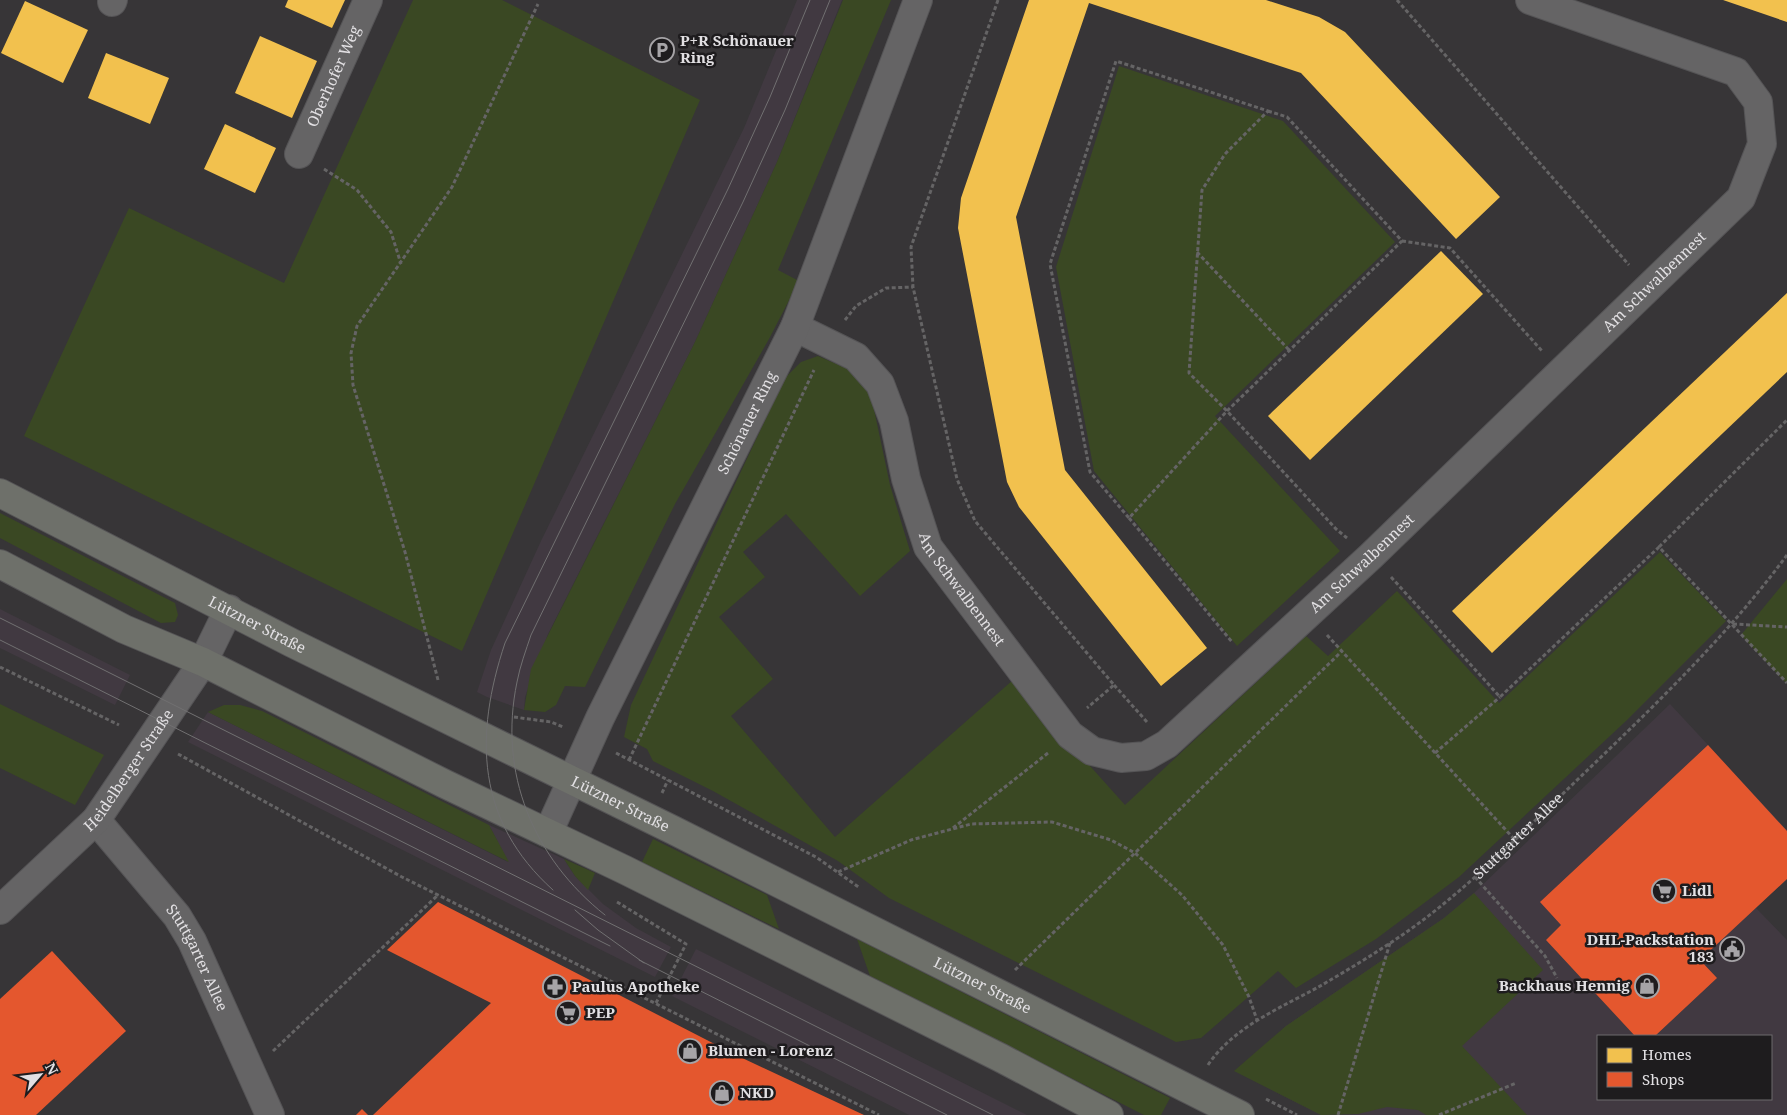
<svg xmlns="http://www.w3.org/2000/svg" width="1787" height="1115" font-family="'Noto Serif',serif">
  <rect width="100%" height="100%" fill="#373537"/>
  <g fill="#413941" fill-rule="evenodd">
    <path d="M 797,0 L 842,0 L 777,162 L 695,342 L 548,634 L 525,697 L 524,710 L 487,697 L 477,692 L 491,650 L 541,541 L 744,128 Z"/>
    <path d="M 0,609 L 130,675 L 115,705 L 0,648 Z"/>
    <path d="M 1670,704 L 1787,830 L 1787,879 L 1756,908 L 1787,940 L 1787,1115 L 1321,1115 L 1237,1072 L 1286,1026 L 1444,918 L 1474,893 ZM 1598,1036 L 1771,1036 L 1771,1099 L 1598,1099 Z"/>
    <path d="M 208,712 L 508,862 L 489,825 L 564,859 L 575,876 L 603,904 L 636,928 L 671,947 L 655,977 L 188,742 Z"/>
    <path d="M 696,949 L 1027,1115 L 909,1115 L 672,996 Z"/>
  </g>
  <g fill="#3a4823">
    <path d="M 413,0 L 502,0 L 700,100 L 462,651 L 24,436 L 129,208 L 284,283 Z"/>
    <path d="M 843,0 L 891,0 L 778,270 L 799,281 L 769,339 L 675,504 L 585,687 L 565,686 L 556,705 L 545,712 L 524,710 L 531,669 L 695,342 L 777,162 Z"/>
    <path d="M 1119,66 L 1283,121 L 1395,242 L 1215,416 L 1340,551 L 1237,646 L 1094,471 L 1056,267 Z"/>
    <path d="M 818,356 L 850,370 L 864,383 L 872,400 L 890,485 L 910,551 L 860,596 L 786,514 L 743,552 L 765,577 L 719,617 L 773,679 L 731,716 L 835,837 L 1013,680 L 1125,805 L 1306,636 L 1328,656 L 1397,591 L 1499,703 L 1660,552 L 1726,621 L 1626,721 L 1459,877 L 1376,939 L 1296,988 L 1278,971 L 1201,1038 L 1176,1042 L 889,898 L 838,861 L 713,791 L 653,761 L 647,749 L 624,737 L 631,705 L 785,378 L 801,362 Z"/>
    <path d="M 0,513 L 175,603 L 178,615 L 175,622 L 161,623 L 0,538 Z"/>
    <path d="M 1787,579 L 1787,684 L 1741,635 Z"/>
    <path d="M 0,704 L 104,755 L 75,805 L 0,768 Z"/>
    <path d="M 224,705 L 240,705 L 262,711 L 489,825 L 509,862 L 208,712 Z"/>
    <path d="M 653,839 L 767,895 L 779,929 L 642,862 Z"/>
    <path d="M 564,859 L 595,873 L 588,890 L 575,876 Z"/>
    <path d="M 1474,893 L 1543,970 L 1462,1046 L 1527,1115 L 1426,1115 L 1418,1110 L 1387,1107 L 1358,1114 L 1321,1115 L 1234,1071 L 1286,1026 L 1444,918 Z"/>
    <path d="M 857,939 L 1170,1098 L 1161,1115 L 1144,1115 L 870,976 Z"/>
  </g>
  <g fill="#f2c14e">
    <path d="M 288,0 L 345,0 L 332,28 L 285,7 Z"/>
    <path d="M 1029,0 L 1266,0 L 1319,17 L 1345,32 L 1500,197 L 1456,239 L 1301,73 L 1089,3 L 1016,217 L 1065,470 L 1207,648 L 1161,686 L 1019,507 L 1007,482 L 958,228 L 961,198 Z"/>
    <path d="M 1723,0 L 1787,0 L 1787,22 Z"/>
    <path d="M 25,1 L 88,30 L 63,83 L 1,53 Z"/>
    <path d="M 260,36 L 317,61 L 292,118 L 235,93 Z"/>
    <path d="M 106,53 L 169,78 L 150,124 L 88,98 Z"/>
    <path d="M 225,124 L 276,148 L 255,193 L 204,169 Z"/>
    <path d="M 1441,251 L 1483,294 L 1310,460 L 1268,416 Z"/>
    <path d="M 1787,293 L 1787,372 L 1492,653 L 1452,611 Z"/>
  </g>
  <g fill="#e4572e">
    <path d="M 1708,745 L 1787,831 L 1787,879 L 1700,960 L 1717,978 L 1655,1036 L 1635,1036 L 1546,940 L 1561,925 L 1540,902 Z"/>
    <path d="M 438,902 L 738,1056 L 864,1115 L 373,1115 L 491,1003 L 387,950 Z"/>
    <path d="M 52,951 L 126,1031 L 36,1115 L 0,1115 L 0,999 Z"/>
    <path d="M 362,1109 L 368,1115 L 356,1115 Z"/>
  </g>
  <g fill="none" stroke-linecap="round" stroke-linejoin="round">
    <defs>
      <g id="minor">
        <path d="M 112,2 L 113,0"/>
        <path id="s2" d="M 299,154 L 368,0"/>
        <path id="s3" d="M 795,327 L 856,357 L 880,384 L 894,421 L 906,479 L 928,547 L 1070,735 L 1092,751 L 1121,758 L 1146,756 L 1167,744 L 1371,556 L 1741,198 L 1762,144 L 1758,102 L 1736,72 L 1530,0"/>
        <path id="s4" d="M 96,820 L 177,916 L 192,941 L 270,1115"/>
        <path id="s5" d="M 548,833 L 600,718 L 795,327 L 918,0"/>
        <path id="s6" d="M 0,910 L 96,820 L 203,662 L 229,609"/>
      </g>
      <g id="major">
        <path id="s7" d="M 0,493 L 292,643 L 673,830 L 1240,1115"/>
        <path d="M 0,564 L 124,629 L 203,662 L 445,784 L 625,870 L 1001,1058 L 1109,1115"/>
      </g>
    </defs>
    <use href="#minor" stroke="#555456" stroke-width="30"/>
    <use href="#major" stroke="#555456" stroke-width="30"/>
    <g stroke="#656465" stroke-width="3" stroke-dasharray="4 2.5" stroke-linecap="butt">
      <path d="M 998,0 L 911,247 L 913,287 L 957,479 L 975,521 L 1114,685 L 1087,708"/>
      <path d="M 1397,0 L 1629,265"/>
      <path d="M 1268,111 L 1287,117 L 1402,241 L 1227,411 L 1129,518 L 1090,472 L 1050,264 L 1116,61 L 1268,111 L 1225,154 L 1202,190 L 1189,373 L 1227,411 L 1336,529 L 1347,538"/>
      <path d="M 324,169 L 357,190 L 391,232 L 401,264"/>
      <path d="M 1402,241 L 1450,248 L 1542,351"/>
      <path d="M 1197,252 L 1289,350"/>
      <path d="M 845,320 L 856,306 L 886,288 L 913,287"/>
      <path d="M 1129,518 L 1232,642"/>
      <path d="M 1659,547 L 1787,420"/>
      <path d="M 1391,577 L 1500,697 L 1659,547 L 1787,683"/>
      <path d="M 1733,624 L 1787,627"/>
      <path d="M 1327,635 L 1515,840"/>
      <path d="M 0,667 L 119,725"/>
      <path d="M 438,680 L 405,552 L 353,385 L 351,353 L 357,326 L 452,187 L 538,4"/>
      <path d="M 1114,685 L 1147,722"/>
      <path d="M 514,717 L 551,722 L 563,727"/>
      <path d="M 616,753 L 816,857 L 860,888"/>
      <path d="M 1435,753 L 1500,697"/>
      <path d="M 178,754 L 402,877 L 879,1115"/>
      <path d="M 629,760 L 814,370"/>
      <path d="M 662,793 L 668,780"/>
      <path d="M 953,828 L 1048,753"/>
      <path d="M 838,872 L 911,840 L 971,824 L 1052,822 L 1111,840 L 1135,853 L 1182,895 L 1223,945 L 1249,997 L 1257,1020"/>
      <path d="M 1475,877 L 1545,956 L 1557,978"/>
      <path d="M 617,902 L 686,944 L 656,1003"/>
      <path d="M 1015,970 L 1342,651"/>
      <path d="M 665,986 L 675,991"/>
      <path d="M 273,1051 L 438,895"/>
      <path id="s1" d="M 1208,1065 C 1234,1026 1283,1007 1322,985 C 1361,962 1401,938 1436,910 C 1485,871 1529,826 1574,783 C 1649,711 1725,639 1787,555"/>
      <path d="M 1266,1099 L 1297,1115"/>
      <path d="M 1338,1115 L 1390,943"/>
      <path d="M 1439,1115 L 1516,1083"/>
    </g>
    <use href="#minor" stroke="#656465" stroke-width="28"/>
    <use href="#major" stroke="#6e706a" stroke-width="28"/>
    <g stroke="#717071" stroke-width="1">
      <path d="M 0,618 L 993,1115"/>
      <path d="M 0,640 L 610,946"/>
      <path d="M 553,890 C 476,821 474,736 505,643 L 728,189 L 770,97 L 810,0"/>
      <path d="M 575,910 L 598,930 L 644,963"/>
      <path d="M 605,915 C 533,858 498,773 517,682 C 520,666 526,650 531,635 L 743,202 L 785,110 L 830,0"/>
      <path d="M 639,960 L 947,1115"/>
    </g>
  </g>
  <defs>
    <symbol id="parking-ring" viewBox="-11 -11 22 22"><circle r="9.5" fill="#1e1c1e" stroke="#a6a4a7" stroke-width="1.5"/><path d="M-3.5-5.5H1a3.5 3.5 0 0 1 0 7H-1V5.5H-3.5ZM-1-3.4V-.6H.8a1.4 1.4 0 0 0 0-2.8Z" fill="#a6a4a7"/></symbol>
    <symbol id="supermarket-ring" viewBox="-11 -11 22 22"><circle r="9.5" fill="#1e1c1e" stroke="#a6a4a7" stroke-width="1.5"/><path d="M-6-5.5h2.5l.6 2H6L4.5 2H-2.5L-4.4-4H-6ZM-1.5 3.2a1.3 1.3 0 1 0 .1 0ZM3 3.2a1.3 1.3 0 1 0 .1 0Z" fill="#a6a4a7"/></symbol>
    <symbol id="civic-ring" viewBox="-11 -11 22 22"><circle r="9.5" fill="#1e1c1e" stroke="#a6a4a7" stroke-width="1.5"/><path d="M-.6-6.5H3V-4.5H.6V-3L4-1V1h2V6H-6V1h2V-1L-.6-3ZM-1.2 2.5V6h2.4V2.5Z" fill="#a6a4a7"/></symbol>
    <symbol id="shop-ring" viewBox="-11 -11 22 22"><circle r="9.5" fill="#1e1c1e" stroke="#a6a4a7" stroke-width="1.5"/><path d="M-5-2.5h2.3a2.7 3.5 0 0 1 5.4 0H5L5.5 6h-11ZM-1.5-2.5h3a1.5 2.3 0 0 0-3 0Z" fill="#a6a4a7"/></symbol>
    <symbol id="pharmacy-ring" viewBox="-11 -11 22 22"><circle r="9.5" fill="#1e1c1e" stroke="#a6a4a7" stroke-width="1.5"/><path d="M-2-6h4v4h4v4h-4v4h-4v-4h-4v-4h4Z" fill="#a6a4a7"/></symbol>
  </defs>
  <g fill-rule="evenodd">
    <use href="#parking-ring" x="648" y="36" width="28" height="28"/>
    <use href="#supermarket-ring" x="1650" y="877" width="28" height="28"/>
    <use href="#civic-ring" x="1718" y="935" width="28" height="28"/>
    <use href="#shop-ring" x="1633" y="972" width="28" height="28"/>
    <use href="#pharmacy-ring" x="541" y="973" width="28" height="28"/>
    <use href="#supermarket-ring" x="554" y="999" width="28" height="28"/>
    <use href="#shop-ring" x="676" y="1037" width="28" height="28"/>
    <use href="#shop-ring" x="708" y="1079" width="28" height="28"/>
  </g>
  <g text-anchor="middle" stroke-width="5" stroke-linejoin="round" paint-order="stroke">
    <g font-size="15" font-weight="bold" fill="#e2e0e3" stroke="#1e1c1e" text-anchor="start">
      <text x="680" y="46">P+R Schönauer<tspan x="680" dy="17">Ring</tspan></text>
      <text x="1682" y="896">Lidl</text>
      <text x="1714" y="945" text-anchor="end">DHL-Packstation<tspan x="1714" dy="17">183</tspan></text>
      <text x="1630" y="991" text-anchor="end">Backhaus Hennig</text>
      <text x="572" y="992">Paulus Apotheke</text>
      <text x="586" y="1018">PEP</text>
      <text x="708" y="1056">Blumen - Lorenz</text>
      <text x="740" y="1098">NKD</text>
    </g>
    <g font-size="15" fill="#e2e0e3" stroke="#1e1c1e">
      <text dy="5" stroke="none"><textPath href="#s2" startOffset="85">Oberhofer Weg</textPath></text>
      <text dy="5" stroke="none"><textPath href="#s3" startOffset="1288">Am Schwalbennest</textPath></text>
      <text dy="5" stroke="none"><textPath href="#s5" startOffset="456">Schönauer Ring</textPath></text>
      <text dy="5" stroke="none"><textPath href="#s3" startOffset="882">Am Schwalbennest</textPath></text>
      <text dy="5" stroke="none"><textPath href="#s3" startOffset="328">Am Schwalbennest</textPath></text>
      <text dy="5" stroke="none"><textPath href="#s7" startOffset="289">Lützner Straße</textPath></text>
      <text dy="5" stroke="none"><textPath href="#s6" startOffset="191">Heidelberger Straße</textPath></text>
      <text dy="5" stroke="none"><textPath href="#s7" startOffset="694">Lützner Straße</textPath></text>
      <text dy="5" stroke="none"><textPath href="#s1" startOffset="388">Stuttgarter Allee</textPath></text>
      <text dy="5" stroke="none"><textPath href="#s4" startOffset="172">Stuttgarter Allee</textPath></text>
      <text dy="5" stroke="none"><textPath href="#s7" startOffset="1099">Lützner Straße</textPath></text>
    </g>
  </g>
  <rect x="1597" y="1035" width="175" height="65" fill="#1e1c1e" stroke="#6c6a6d"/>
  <rect x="1607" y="1048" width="25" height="15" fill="#f2c14e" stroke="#6c6a6d"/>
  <text x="1642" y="1060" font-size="15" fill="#e2e0e3">Homes</text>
  <rect x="1607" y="1072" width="25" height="15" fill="#e4572e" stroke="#6c6a6d"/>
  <text x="1642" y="1085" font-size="15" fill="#e2e0e3">Shops</text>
  <g transform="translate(40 1075) rotate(62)" stroke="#1e1c1e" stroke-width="4" paint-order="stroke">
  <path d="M0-4L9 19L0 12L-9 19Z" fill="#e2e0e3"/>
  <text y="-8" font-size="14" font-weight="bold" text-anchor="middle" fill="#e2e0e3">N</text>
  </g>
</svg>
